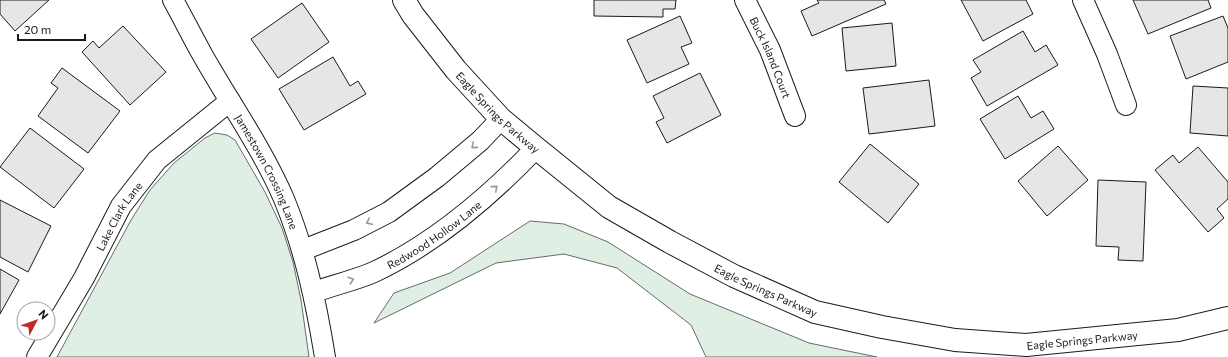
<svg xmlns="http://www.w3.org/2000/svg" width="1228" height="357" font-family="Commissioner,sans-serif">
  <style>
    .green { fill: #e0efe3; stroke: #6a6a6a }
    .building { fill: #e6e6e6; stroke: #1a1a1a }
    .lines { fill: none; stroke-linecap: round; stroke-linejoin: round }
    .street-casing { stroke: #1a1a1a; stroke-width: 22 }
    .secondary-casing { stroke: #1a1a1a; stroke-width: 24 }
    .street { stroke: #fff; stroke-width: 20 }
    .secondary { stroke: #fff; stroke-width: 22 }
    .oneway { stroke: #989898 }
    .labels { text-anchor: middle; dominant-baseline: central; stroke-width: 3; stroke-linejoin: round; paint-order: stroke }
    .street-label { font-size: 11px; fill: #1a1a1a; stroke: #fff }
  </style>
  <rect width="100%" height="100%" fill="#fff"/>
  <g class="green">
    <path d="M 215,133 L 227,135 L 235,140 L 265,192 L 282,228 L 293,262 L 301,300 L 309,357 L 57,357 L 131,220 L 150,190 L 174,163 L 205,138 Z"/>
    <path d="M 530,221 L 564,224 L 608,242 L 690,294 L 809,343 L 877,357 L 706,357 L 691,325 L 617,268 L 564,254 L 496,263 L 374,323 L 394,293 L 450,273 Z"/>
  </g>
  <g class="building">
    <path d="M 0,0 L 49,0 L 15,31 L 0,14 Z"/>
    <path d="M 594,0 L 676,0 L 675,9 L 663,9 L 663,17 L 594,16 Z"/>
    <path d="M 817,0 L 884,0 L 886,4 L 812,36 L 801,11 L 819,3 Z"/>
    <path d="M 961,0 L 1026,0 L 1033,14 L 983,41 Z"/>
    <path d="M 1133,0 L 1208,0 L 1211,8 L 1148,34 Z"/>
    <path d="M 302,3 L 329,42 L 278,78 L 251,39 Z"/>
    <path d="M 680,16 L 692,43 L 681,47 L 689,64 L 647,83 L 627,40 Z"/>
    <path d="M 1223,16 L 1228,28 L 1228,62 L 1186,79 L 1170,36 Z"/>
    <path d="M 892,23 L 896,66 L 846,71 L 842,28 Z"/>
    <path d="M 123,26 L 166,72 L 130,105 L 82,52 L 93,41 L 99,48 Z"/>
    <path d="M 1023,31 L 1035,52 L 1046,45 L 1058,65 L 987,106 L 971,78 L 981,72 L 973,60 Z"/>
    <path d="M 333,57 L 350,86 L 358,81 L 366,94 L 304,130 L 279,89 Z"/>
    <path d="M 62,68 L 120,111 L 88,153 L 38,116 L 58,88 L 51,83 Z"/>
    <path d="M 700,73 L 721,115 L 667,143 L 656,122 L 664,118 L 653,96 Z"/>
    <path d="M 929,80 L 935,126 L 869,134 L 863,88 Z"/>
    <path d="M 1193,86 L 1228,88 L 1228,136 L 1190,133 Z"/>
    <path d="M 1018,96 L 1031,118 L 1043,111 L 1054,129 L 1005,159 L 980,119 Z"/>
    <path d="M 30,128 L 84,169 L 54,208 L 0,167 Z"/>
    <path d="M 870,144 L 919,184 L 888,223 L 839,182 Z"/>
    <path d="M 1058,146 L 1088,180 L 1047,216 L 1018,181 Z"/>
    <path d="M 1198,147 L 1228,182 L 1228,199 L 1217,209 L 1224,218 L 1208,232 L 1155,170 L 1173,155 L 1179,163 Z"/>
    <path d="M 1098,180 L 1146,182 L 1143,261 L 1118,260 L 1119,247 L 1096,246 Z"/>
    <path d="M 0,200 L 51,226 L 28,272 L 0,257 Z"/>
    <path d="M 0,269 L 19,280 L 0,314 Z"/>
  </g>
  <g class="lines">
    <g class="street-casing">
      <g id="street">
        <path id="s1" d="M 173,0 C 183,18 192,36 202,54 C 229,102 262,148 284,199 C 305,250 316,302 325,357"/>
        <path id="s2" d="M 745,0 L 770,50 L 795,116"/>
        <path d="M 1083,0 L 1107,54 L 1126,105"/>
        <path d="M 303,250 L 354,230 L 389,212 L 437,177 L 480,141 L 501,119"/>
        <path id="s3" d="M 314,292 C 334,285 356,280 374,272 C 436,243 489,197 536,148"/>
        <path id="s4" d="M 37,357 L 84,278 L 121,206 L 157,160 L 230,101"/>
      </g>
    </g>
    <g class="secondary-casing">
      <g id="secondary">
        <path id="s5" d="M 404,0 L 413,15 L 456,70 L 501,119 L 536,148 L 609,207 L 670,242 L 734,276 L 815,312 L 882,327 L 955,340 L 1026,345 L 1178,330 L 1228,318"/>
      </g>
    </g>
    <use href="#street" class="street"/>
    <use href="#secondary" class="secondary"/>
  </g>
  <defs><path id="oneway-chevron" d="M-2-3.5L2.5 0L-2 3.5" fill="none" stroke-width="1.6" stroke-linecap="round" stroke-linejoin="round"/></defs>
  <g class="oneway">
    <use href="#oneway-chevron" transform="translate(474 146) rotate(140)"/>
    <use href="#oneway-chevron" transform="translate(495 188) rotate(-41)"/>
    <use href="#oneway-chevron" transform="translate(369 222) rotate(153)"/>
    <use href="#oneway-chevron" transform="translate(351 280) rotate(-18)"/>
  </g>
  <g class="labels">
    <g class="street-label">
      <text stroke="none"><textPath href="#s2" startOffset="63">Buck Island Court</textPath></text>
      <text stroke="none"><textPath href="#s5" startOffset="147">Eagle Springs Parkway</textPath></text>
      <text stroke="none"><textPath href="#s1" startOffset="196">Jamestown Crossing Lane</textPath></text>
      <text stroke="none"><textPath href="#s4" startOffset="163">Lake Clark Lane</textPath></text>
      <text stroke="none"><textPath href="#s3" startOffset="134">Redwood Hollow Lane</textPath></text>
      <text stroke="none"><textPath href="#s5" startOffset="471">Eagle Springs Parkway</textPath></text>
      <text stroke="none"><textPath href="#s5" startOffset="795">Eagle Springs Parkway</textPath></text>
    </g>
  </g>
  <g transform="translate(36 321) rotate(49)"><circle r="19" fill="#ffffff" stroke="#a3a3a3"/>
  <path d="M0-3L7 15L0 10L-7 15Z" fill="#c62828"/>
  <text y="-6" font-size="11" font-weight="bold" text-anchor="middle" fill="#1a1a1a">N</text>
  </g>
  <path d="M18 34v6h67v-6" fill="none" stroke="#1a1a1a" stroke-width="2"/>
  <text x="24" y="34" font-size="12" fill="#1a1a1a" stroke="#ffffff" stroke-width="3" paint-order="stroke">20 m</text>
</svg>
